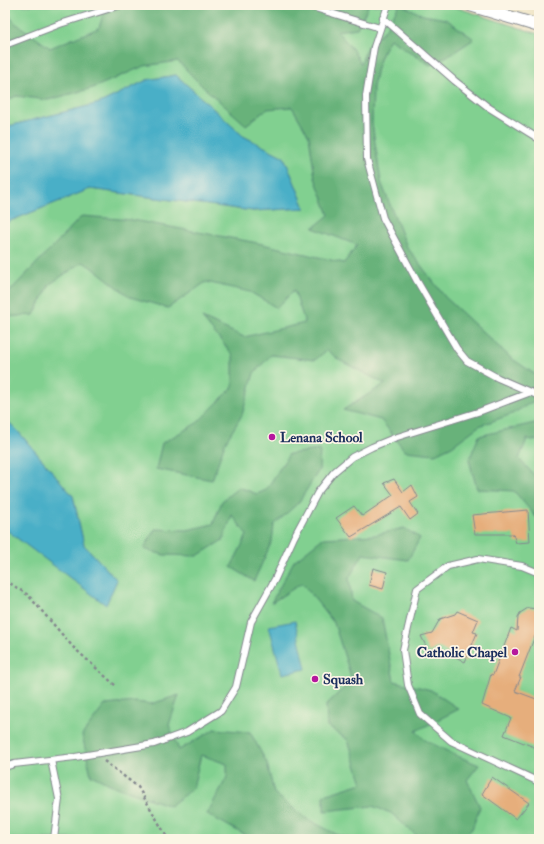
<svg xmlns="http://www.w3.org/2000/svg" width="544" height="844" font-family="'IM FELL Double Pica',serif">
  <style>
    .green { fill: #81d090; stroke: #4e8077 }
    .forest { fill: #68b27a; stroke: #42706c }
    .water { fill: #48afc7; stroke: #326f92 }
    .building { fill: #e6ae7c }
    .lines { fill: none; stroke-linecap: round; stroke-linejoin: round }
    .service-casing { stroke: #84888e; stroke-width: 8 }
    .minor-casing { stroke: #84888e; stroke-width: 14 }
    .path { stroke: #84888e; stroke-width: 2.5; stroke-dasharray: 3 3; stroke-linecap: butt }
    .service { stroke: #fff; stroke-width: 6 }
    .minor { stroke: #fff; stroke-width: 12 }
    .poi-dot { fill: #b5179e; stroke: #fcf5e5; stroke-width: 1.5 }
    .labels { text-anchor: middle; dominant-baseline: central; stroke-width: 3.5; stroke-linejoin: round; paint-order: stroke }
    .poi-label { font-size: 14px; font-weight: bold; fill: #1b2f5e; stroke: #fcf5e5; text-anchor: start }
  </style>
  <rect width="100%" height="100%" fill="#fcf5e5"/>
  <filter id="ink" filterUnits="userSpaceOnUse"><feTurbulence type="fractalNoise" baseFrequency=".025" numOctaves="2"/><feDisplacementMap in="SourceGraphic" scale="8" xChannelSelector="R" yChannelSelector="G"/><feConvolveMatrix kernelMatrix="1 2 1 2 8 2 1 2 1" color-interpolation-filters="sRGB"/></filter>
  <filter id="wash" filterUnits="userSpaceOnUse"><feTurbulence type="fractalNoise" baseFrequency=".012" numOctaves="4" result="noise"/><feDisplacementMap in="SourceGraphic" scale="16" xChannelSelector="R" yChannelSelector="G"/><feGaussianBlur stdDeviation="0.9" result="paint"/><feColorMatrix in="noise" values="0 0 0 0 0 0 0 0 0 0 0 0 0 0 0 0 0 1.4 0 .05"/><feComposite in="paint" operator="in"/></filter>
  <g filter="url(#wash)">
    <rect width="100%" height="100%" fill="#ece1be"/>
    <path class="green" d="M 5,5 L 449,5 L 539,34 L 539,839 L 5,839 L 5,529 L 106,604 L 117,580 L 84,545 L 73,496 L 16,429 L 5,419 L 5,223 L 90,189 L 253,211 L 305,208 L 284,157 L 243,136 L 176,75 L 147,80 L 100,103 L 5,127 Z"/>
    <g class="forest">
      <path d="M 106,5 L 368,5 L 367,9 L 357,28 L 337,31 L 353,50 L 361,64 L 367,46 L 385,30 L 399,5 L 402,5 L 423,15 L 446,19 L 474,39 L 453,53 L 430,65 L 390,39 L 383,51 L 377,68 L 373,87 L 372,123 L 381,182 L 407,247 L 445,297 L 511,358 L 539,377 L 539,398 L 512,414 L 479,426 L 452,446 L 435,454 L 405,451 L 381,420 L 343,410 L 385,384 L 339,360 L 327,350 L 315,360 L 271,355 L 254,373 L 242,415 L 225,443 L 212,480 L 156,469 L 162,443 L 197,423 L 233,387 L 233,355 L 202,318 L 244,337 L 305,323 L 294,290 L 277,308 L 250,292 L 206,282 L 168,308 L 130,297 L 97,271 L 83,262 L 50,284 L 34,315 L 5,317 L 5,307 L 11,290 L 82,216 L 132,220 L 258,243 L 344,263 L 357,245 L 313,228 L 329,215 L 315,178 L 309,136 L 292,107 L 267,109 L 246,125 L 201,85 L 178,61 L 144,66 L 93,88 L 48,100 L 16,96 L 5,102 L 5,10 L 14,22 L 50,48 L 99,28 Z"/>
      <path d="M 539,422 L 539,441 L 527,439 L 519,459 L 539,480 L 539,518 L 536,517 L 514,491 L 477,489 L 469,460 L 479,436 Z"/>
      <path d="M 320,450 L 319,470 L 299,502 L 274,525 L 272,541 L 254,581 L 231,567 L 247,535 L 232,515 L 223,540 L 197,556 L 164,555 L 144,549 L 155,529 L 187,530 L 213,524 L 222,501 L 239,487 L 257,494 L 266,490 L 289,454 Z"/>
      <path d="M 404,528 L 420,538 L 408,560 L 363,554 L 349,578 L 352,601 L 382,618 L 394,681 L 431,690 L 459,709 L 416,731 L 425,740 L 455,755 L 479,765 L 467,780 L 480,807 L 472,829 L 460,839 L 418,839 L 418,837 L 391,813 L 372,806 L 324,811 L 324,795 L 362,783 L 348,740 L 327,726 L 326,705 L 352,680 L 334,623 L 302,583 L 271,603 L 294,561 L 323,538 L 375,535 Z"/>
      <path d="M 179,695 L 169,725 L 179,750 L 215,729 L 250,732 L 267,763 L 274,793 L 307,819 L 336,834 L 352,839 L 252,839 L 207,814 L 227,777 L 227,764 L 201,755 L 193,788 L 170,806 L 116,787 L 91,775 L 82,735 L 105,705 L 135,702 L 151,704 Z"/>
    </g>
    <g class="water">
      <path d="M 176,75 L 243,136 L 284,157 L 305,208 L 253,211 L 90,189 L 5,223 L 5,127 L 100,103 L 147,80 Z"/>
      <path d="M 5,419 L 16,429 L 73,496 L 84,545 L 117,580 L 106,605 L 5,529 Z"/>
      <path d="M 295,621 L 306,669 L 282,674 L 269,626 Z"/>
    </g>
    <g id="blocks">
      <g class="building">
        <path d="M 394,479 L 403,492 L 412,485 L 418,497 L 410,502 L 418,514 L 410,520 L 401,507 L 351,537 L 336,518 L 354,506 L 362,516 L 393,495 L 384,483 Z"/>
        <path d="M 528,510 L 530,542 L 516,543 L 513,534 L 475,534 L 472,515 Z"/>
        <path d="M 373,568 L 387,572 L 383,589 L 369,585 Z"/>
        <path d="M 528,608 L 539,609 L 539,633 L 535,636 L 519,677 L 521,677 L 515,691 L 539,700 L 539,749 L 504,735 L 511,718 L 482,705 L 491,674 L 493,675 L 511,628 L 517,631 L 518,617 L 520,613 Z"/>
        <path d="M 457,611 L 478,620 L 473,632 L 477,633 L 465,662 L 438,647 L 429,652 L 421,636 L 432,633 L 440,619 L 455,614 Z"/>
        <path d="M 492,777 L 529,803 L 516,819 L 482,794 Z"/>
      </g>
    </g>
  </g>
  <g filter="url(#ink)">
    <use href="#blocks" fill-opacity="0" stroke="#84888e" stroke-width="1"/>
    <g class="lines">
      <g class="service-casing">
        <g id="service">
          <path d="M 305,5 L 380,28"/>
          <path d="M 388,5 L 374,47 L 366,96 L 367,159 L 383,218 L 417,281 L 457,349 L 467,361 L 498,378 L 539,396"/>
          <path d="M 383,18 L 455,81 L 488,107 L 539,139"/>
          <path d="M 5,45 L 60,24 L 121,5"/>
          <path d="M 539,573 L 522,566 L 478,559 L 448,566 L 417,589 L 403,650 L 408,685 L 420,714 L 451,741 L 539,782"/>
          <path d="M 51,760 L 59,799 L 54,839"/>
          <path d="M 5,767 L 14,764 L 75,757 L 154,744 L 187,732 L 221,711 L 236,687 L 251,622 L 275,579 L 294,537 L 318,492 L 334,472 L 352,457 L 372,447 L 394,438 L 481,411 L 531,392"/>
        </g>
      </g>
      <g class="minor-casing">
        <path id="minor" d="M 470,5 L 539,26"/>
      </g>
      <g class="path">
        <path d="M 5,580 L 28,595 L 73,647 L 117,687"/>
        <path d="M 104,761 L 138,787 L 168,839"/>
      </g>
      <use href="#service" class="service"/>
      <use href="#minor" class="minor"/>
    </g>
  </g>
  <g class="poi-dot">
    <circle cx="272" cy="437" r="4"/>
    <circle cx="515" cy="652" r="4"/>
    <circle cx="315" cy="679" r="4"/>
  </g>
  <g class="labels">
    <g class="poi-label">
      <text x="280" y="437">Lenana School</text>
      <text x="507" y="652" text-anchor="end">Catholic Chapel</text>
      <text x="323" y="679">Squash</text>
    </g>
  </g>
  <rect width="544" height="844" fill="none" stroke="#fcf5e5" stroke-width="20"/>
</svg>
